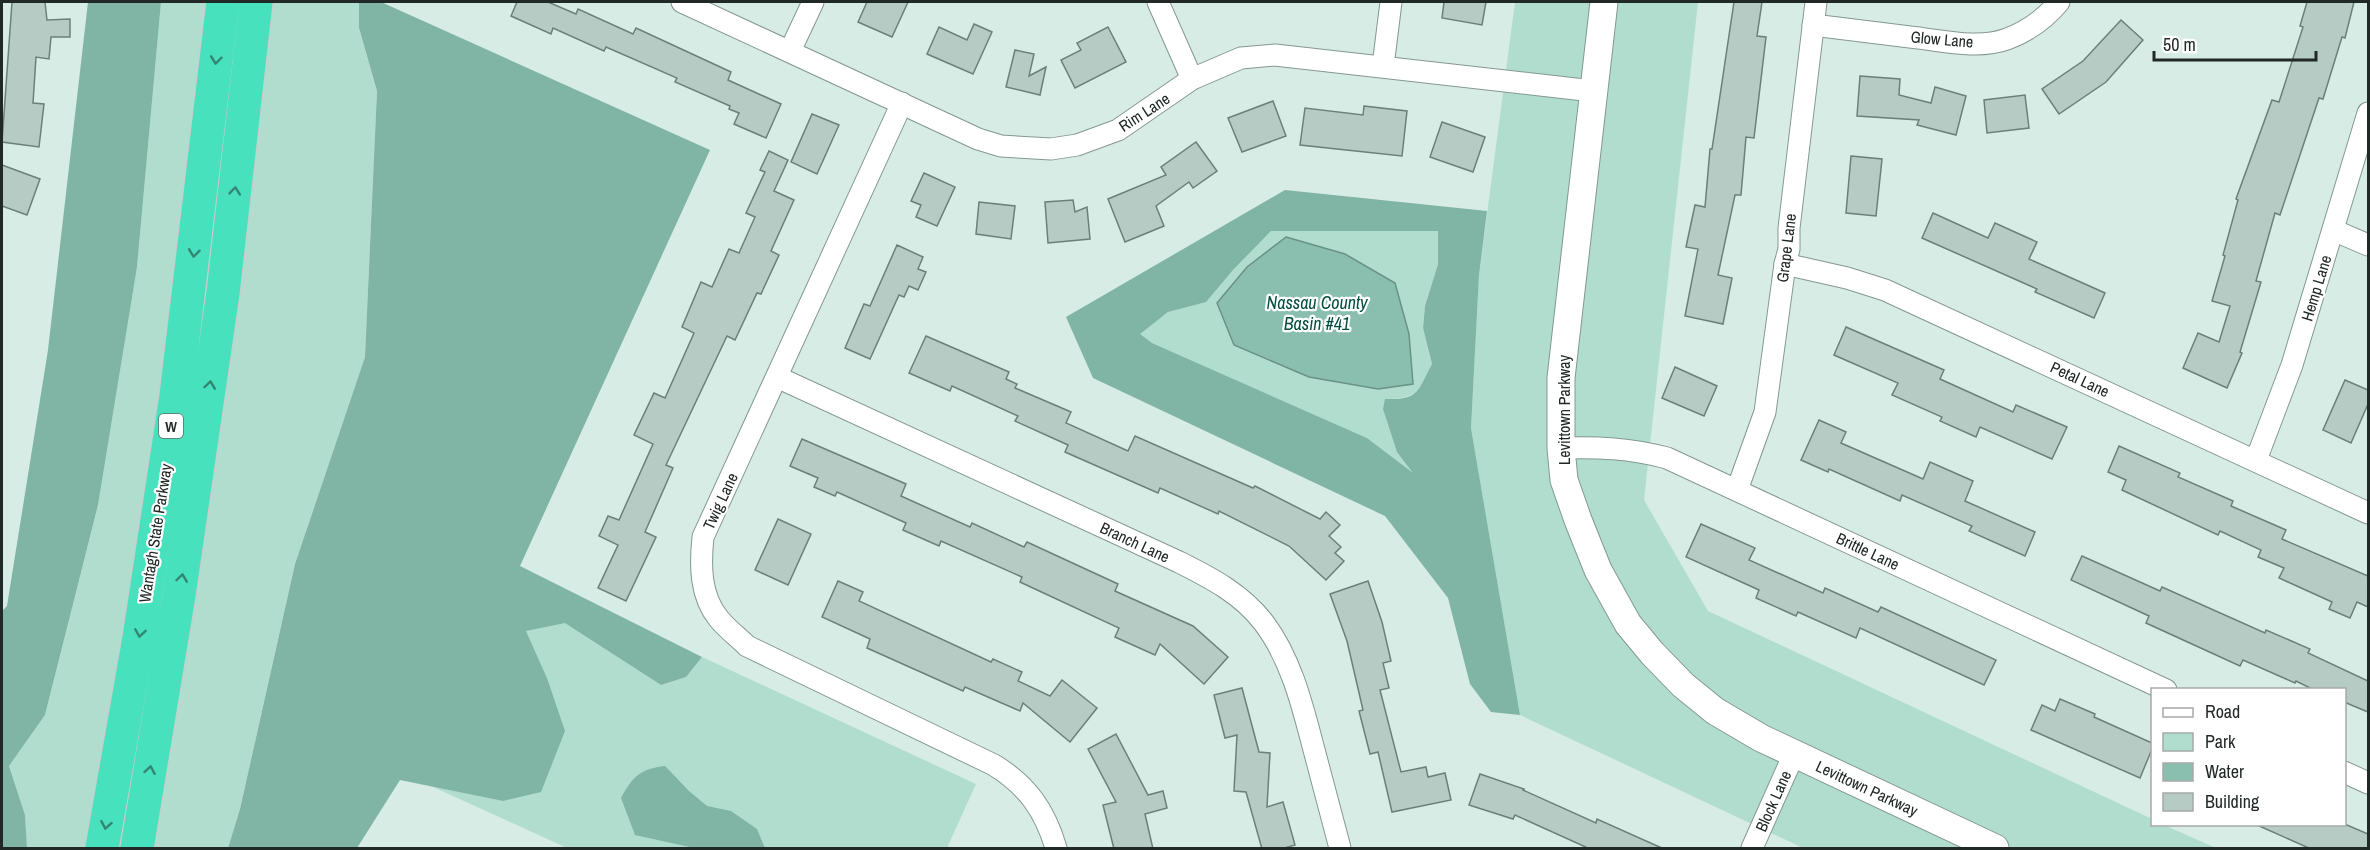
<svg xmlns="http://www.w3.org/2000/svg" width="2370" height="850" font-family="'Archivo Narrow',sans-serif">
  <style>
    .green { fill: #b1ddcf }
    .forest { fill: #80b4a4; fill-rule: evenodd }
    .water { fill: #8abfaf; stroke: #6a9286; stroke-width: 1.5 }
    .building { fill: #b5cbc4; stroke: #6c8079; stroke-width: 1.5 }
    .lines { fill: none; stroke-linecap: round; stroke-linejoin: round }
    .minor-casing { stroke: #849892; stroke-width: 23 }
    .tertiary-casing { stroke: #849892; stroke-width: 29 }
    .motorway-casing { stroke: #cacccb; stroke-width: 35 }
    .minor { stroke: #fff; stroke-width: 21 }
    .tertiary { stroke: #fff; stroke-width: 27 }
    .motorway { stroke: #48e1be; stroke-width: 33 }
    .oneway { stroke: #348572 }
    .labels { text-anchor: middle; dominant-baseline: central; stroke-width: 4.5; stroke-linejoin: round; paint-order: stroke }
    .shield { fill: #fff; stroke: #646967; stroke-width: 1.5 }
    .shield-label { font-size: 15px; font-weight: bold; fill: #212926 }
    .street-label { font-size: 16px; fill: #212926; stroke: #fff }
    .water-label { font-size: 18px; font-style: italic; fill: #004e3f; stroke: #fff }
  </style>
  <rect width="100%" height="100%" fill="#d6ece5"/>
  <g class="green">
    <path d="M 161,2 L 212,2 L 139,549 L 87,848 L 27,848 L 25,815 L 9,766 L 45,715 L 98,505 L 137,267 Z"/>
    <path d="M 272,2 L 359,2 L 359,29 L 377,91 L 365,357 L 295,564 L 240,809 L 228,848 L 149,848 L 191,622 L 241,286 Z"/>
    <path d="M 1515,2 L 1698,2 L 1644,500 L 1708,611 L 2152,819 L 2152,824 L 2164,825 L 2216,848 L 1803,848 L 1520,715 L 1471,428 L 1479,275 Z"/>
    <path d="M 1271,231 L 1438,231 L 1438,264 L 1425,306 L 1423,328 L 1432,364 C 1418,391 1418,399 1385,399 L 1416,476 L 1367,438 L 1152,343 L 1139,334 L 1168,312 L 1206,301 L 1233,270 Z"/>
    <path d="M 565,622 L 661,685 L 686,677 L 702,657 L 976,784 L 947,848 L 567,848 L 431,786 L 503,801 L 547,678 L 526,631 Z"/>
  </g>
  <g class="forest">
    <path d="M 88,2 L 161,2 L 137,267 L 98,505 L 45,715 L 9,766 L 25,815 L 27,848 L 2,848 L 2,611 L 7,606 L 48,350 Z"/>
    <path d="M 359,2 L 381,2 L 710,150 L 520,566 L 702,657 L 686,677 L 661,685 L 565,623 L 526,631 L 547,678 L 565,731 L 541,792 L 503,801 L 400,780 L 357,848 L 228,848 L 240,809 L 295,564 L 365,357 L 377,91 L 359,28 Z"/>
    <path d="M 1285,190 L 1487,211 L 1479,275 L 1471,428 L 1520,715 L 1491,712 L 1470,684 L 1448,598 L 1385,516 L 1093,378 L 1066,317 ZM 1271,231 L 1438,231 L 1438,264 L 1425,306 L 1423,328 L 1432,364 C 1417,392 1419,400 1385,399 L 1383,409 L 1397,452 L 1413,473 L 1367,438 L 1152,343 L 1140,334 L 1168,312 L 1206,302 L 1233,270 Z"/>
    <path d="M 665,766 L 689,791 L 707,806 L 731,811 L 757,829 L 765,848 L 694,848 L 635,835 L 621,798 C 633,776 640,769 665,766 Z"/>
  </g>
  <path class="water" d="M 1286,237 L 1345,254 L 1395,283 L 1409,334 L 1413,384 L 1378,389 L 1309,377 L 1234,345 L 1217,303 L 1247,267 Z"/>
  <g class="building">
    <path d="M 12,2 L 45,2 L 47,20 L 70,19 L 70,37 L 51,37 L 49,59 L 36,57 L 33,103 L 44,104 L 39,147 L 2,142 Z"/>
    <path d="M 517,2 L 548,2 L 576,14 L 578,9 L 633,34 L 636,28 L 731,72 L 728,80 L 781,104 L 766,138 L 734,124 L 739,113 L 729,109 L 730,106 L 675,82 L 677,78 L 606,47 L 604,51 L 553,28 L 551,34 L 511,16 Z"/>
    <path d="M 867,2 L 908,2 L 892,37 L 858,22 Z"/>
    <path d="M 1444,2 L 1486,2 L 1482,25 L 1442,18 Z"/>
    <path d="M 1734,2 L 1762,2 L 1757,36 L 1766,37 L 1754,138 L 1746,137 L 1741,195 L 1735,195 L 1718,275 L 1732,278 L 1723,324 L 1685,316 L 1698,249 L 1686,247 L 1695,205 L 1705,207 L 1710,149 L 1712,149 Z"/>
    <path d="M 2307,2 L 2354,2 L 2345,38 L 2342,37 L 2323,99 L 2319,98 L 2280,215 L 2275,213 L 2256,281 L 2261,282 L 2240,352 L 2242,353 L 2227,388 L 2183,368 L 2198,333 L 2219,342 L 2230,306 L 2212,301 L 2225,256 L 2223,255 L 2238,200 L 2236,199 L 2272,100 L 2279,102 L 2303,27 L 2300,26 Z"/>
    <path d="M 2121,20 L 2143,40 L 2106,82 L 2059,114 L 2042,89 L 2083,61 Z"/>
    <path d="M 974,24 L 992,32 L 973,74 L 927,54 L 939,27 L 967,40 Z"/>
    <path d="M 1108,27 L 1126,62 L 1075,88 L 1061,60 L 1081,50 L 1077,43 Z"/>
    <path d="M 1015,50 L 1034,54 L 1029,76 L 1046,67 L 1040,95 L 1006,87 Z"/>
    <path d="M 1860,76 L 1900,79 L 1899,95 L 1931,103 L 1935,87 L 1966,96 L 1956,135 L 1917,125 L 1919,120 L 1857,116 Z"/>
    <path d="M 2025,95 L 2029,128 L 1987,133 L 1984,100 Z"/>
    <path d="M 1273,101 L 1286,136 L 1242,152 L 1228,118 Z"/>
    <path d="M 1364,106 L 1407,111 L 1402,156 L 1300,145 L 1305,108 L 1363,115 Z"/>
    <path d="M 812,114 L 839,125 L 817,174 L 791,162 Z"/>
    <path d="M 1442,122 L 1485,137 L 1473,172 L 1430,157 Z"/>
    <path d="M 1196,142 L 1217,171 L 1193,188 L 1189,182 L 1156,206 L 1164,226 L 1125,242 L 1108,199 L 1166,175 L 1161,167 Z"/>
    <path d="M 769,151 L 788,160 L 774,191 L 794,200 L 771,251 L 779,255 L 761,294 L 757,293 L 735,340 L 727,336 L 666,465 L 673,468 L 645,532 L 656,537 L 626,601 L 598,588 L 618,545 L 599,536 L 608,516 L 619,520 L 653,444 L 634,435 L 654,393 L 665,398 L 694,333 L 682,327 L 701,282 L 712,287 L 729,249 L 739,253 L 755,217 L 746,213 L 765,172 L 760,170 Z"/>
    <path d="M 1851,156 L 1882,159 L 1876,216 L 1846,213 Z"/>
    <path d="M 2,165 L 40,179 L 27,215 L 2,206 Z"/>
    <path d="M 924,173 L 955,187 L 937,226 L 916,217 L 921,205 L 911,201 Z"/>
    <path d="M 1073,200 L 1075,212 L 1087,207 L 1090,239 L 1048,243 L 1045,202 Z"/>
    <path d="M 979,202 L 1015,206 L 1011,239 L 976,234 Z"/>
    <path d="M 1933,213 L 1988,238 L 1995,223 L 2037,242 L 2029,259 L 2105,293 L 2094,318 L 2035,292 L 2037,289 L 1922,238 Z"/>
    <path d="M 897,245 L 923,257 L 918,269 L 926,272 L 918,290 L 909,286 L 904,297 L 899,295 L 870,359 L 845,348 L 864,304 L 870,306 Z"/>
    <path d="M 1846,327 L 1944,370 L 1940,379 L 2013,412 L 2016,405 L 2067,427 L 2052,459 L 1980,427 L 1976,437 L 1940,421 L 1942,417 L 1892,395 L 1898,383 L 1834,355 Z"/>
    <path d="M 926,336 L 1009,372 L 1006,379 L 1017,384 L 1015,388 L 1071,412 L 1066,423 L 1128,451 L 1135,436 L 1253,488 L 1255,486 L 1320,519 L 1326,512 L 1340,525 L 1329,536 L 1341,547 L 1335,553 L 1344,561 L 1326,580 L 1289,546 L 1219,511 L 1218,514 L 1160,488 L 1158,493 L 1065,452 L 1068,445 L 1015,421 L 1018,416 L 952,386 L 950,391 L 909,373 Z"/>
    <path d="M 1675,367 L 1717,386 L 1704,416 L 1662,398 Z"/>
    <path d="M 2345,380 L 2368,390 L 2368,404 L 2351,443 L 2323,430 Z"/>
    <path d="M 1819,420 L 1846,432 L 1841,443 L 1923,479 L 1930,462 L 1973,481 L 1965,501 L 2035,532 L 2025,556 L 1969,531 L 1972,526 L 1902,495 L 1900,501 L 1829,469 L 1828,472 L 1801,460 Z"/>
    <path d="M 802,439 L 906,484 L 901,496 L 970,527 L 972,523 L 1024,547 L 1027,542 L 1118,584 L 1115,591 L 1193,626 L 1228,657 L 1204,684 L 1160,644 L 1155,655 L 1115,637 L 1119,628 L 1020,582 L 1022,577 L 941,541 L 939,546 L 903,530 L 906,523 L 837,492 L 835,496 L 814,487 L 818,478 L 790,466 Z"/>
    <path d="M 2119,446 L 2180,473 L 2178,477 L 2233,501 L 2231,506 L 2286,530 L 2282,539 L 2368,576 L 2368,607 L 2357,602 L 2350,618 L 2329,609 L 2332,602 L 2279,578 L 2284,568 L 2258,557 L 2261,550 L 2220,531 L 2218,535 L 2122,490 L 2126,480 L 2108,472 Z"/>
    <path d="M 778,519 L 811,534 L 788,585 L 755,570 Z"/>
    <path d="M 1701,524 L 1755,548 L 1749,560 L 1823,593 L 1825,588 L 1878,612 L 1881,607 L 1996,660 L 1984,685 L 1860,628 L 1856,638 L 1798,612 L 1796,616 L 1756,598 L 1759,590 L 1686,557 Z"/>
    <path d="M 2082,556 L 2160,591 L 2162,587 L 2265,633 L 2266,630 L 2310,649 L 2308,653 L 2368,681 L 2368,712 L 2344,702 L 2344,690 L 2314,690 L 2296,681 L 2295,683 L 2243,660 L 2240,666 L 2146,623 L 2149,616 L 2071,580 Z"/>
    <path d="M 838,581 L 863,592 L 859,601 L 991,662 L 993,659 L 1022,672 L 1018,681 L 1050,696 L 1062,680 L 1097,708 L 1070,742 L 1023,703 L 1020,711 L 965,687 L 963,691 L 867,648 L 870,639 L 822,617 Z"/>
    <path d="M 1368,581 L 1382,622 L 1391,661 L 1383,663 L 1389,688 L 1380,690 L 1401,772 L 1426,767 L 1428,777 L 1445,773 L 1451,800 L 1392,812 L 1378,752 L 1370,754 L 1359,711 L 1363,710 L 1347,641 L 1330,594 Z"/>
    <path d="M 1242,688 L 1259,752 L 1270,753 L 1267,807 L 1283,802 L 1295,845 L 1281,849 L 1262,849 L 1246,792 L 1234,791 L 1237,735 L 1225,738 L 1214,695 Z"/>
    <path d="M 2060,699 L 2095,714 L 2094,717 L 2152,743 L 2152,749 L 2140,778 L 2031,730 L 2042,705 L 2055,711 Z"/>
    <path d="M 1116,734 L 1148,795 L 1163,791 L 1167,808 L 1145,814 L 1153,849 L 1114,849 L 1103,805 L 1116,802 L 1088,749 Z"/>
    <path d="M 1480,774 L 1524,789 L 1523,790 L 1596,823 L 1597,819 L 1664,849 L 1590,849 L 1515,815 L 1513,819 L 1469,805 Z"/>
    <path d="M 2257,825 L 2347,825 L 2368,834 L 2368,849 L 2311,849 Z"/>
  </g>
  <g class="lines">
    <g class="minor-casing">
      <g id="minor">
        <path d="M 682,2 L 978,139 L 1001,146 L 1051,149 L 1077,145 L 1118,130 L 1192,79 L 1241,58 L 1275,55 L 1593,91"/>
        <path d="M 1158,2 L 1192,79"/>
        <path d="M 1813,25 C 1846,29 1878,33 1910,37 C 1940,40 1978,50 2007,39 C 2028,31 2045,19 2059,2"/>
        <path d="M 790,51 L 813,2"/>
        <path d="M 1383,66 L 1391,2"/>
        <path d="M 902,103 L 703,537 C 700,566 700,596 719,619 C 727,629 738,637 747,646 L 994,765 C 1028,786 1045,811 1056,848"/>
        <path d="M 2333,230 L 2368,245"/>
        <path d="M 1785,264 L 1847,278 L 1885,290 L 2368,513"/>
        <path d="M 777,377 L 1179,562 C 1211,578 1242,594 1264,623 C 1291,659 1302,704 1313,746 C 1322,780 1331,814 1340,848"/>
        <path d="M 1561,448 C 1599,447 1629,448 1667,458 L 2166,690"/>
        <path d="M 2256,460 L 2292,365 L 2368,113"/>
        <path d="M 1737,490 L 1765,412 L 1785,264 L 1789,249 L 1789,228 L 1816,2"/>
        <path d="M 2344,772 L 2368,783"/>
        <path d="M 1752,848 L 1794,754"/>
      </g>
    </g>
    <g class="tertiary-casing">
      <path id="tertiary" d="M 1604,2 L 1561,378 L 1561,448 L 1564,480 L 1578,520 L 1598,570 L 1628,624 L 1652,653 L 1683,685 L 1715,711 L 1761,738 L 1995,848"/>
    </g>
    <g class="motorway-casing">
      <g id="motorway">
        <path d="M 102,848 L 139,638 L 176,396 L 223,2"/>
        <path d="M 137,848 L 179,595 L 223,293 L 256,2"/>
      </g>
    </g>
    <use href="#minor" class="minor"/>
    <use href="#tertiary" class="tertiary"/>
    <use href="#motorway" class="motorway"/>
  </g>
  <defs><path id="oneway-chevron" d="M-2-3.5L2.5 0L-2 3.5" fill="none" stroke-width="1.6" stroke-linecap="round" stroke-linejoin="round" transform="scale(1.5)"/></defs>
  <g class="oneway">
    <use href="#oneway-chevron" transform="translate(216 60) rotate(97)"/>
    <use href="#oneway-chevron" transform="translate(235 191) rotate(-84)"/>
    <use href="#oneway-chevron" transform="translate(194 253) rotate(97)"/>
    <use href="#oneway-chevron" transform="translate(210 385) rotate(-82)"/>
    <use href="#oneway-chevron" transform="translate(182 578) rotate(-82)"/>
    <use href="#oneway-chevron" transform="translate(140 633) rotate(99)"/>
    <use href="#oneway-chevron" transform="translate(150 770) rotate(-80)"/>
    <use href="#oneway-chevron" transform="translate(106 825) rotate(100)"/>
  </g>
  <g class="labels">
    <rect class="shield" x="159" y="414" width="24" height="24" rx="4.5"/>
    <g class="shield-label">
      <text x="171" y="426">W</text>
    </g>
    <g class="street-label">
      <text transform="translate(1942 39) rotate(5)">Glow Lane</text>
      <text transform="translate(1144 112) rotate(-33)">Rim Lane</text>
      <text transform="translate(1786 248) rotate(-83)">Grape Lane</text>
      <text transform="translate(2316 288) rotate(-73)">Hemp Lane</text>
      <text transform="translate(2080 379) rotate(25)">Petal Lane</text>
      <text transform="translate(1564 410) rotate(-90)">Levittown Parkway</text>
      <text transform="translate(720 501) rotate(-65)">Twig Lane</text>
      <text transform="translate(155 533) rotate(-81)">Wantagh State Parkway</text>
      <text transform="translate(1135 542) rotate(25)">Branch Lane</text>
      <text transform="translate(1868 551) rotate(25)">Brittle Lane</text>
      <text transform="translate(1867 788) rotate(25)">Levittown Parkway</text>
      <text transform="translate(1773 801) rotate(-66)">Block Lane</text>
    </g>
    <g class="water-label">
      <text x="1317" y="302">Nassau County<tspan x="1317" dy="21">Basin #41</tspan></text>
    </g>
  </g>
  <rect width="2370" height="850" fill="none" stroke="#212926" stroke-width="6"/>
  <rect x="2151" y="688" width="195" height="138" fill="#ffffff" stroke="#a6a9a8" stroke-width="1.5"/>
  <rect x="2163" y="708" width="30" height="9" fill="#ffffff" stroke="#a6a9a8" stroke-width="1.5"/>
  <text x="2205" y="718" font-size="18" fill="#212926">Road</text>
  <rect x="2163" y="733" width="30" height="18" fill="#b1ddcf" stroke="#a6a9a8" stroke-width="1.5"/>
  <text x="2205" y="748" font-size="18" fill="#212926">Park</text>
  <rect x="2163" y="763" width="30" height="18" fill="#8abfaf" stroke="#a6a9a8" stroke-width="1.5"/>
  <text x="2205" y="778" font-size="18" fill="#212926">Water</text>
  <rect x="2163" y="793" width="30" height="18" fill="#b5cbc4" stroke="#a6a9a8" stroke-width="1.5"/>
  <text x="2205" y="808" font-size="18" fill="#212926">Building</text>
  <path d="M2154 51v9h162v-9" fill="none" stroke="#212926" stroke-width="3"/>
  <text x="2163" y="51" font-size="18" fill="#212926" stroke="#ffffff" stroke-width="4.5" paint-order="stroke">50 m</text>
</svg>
